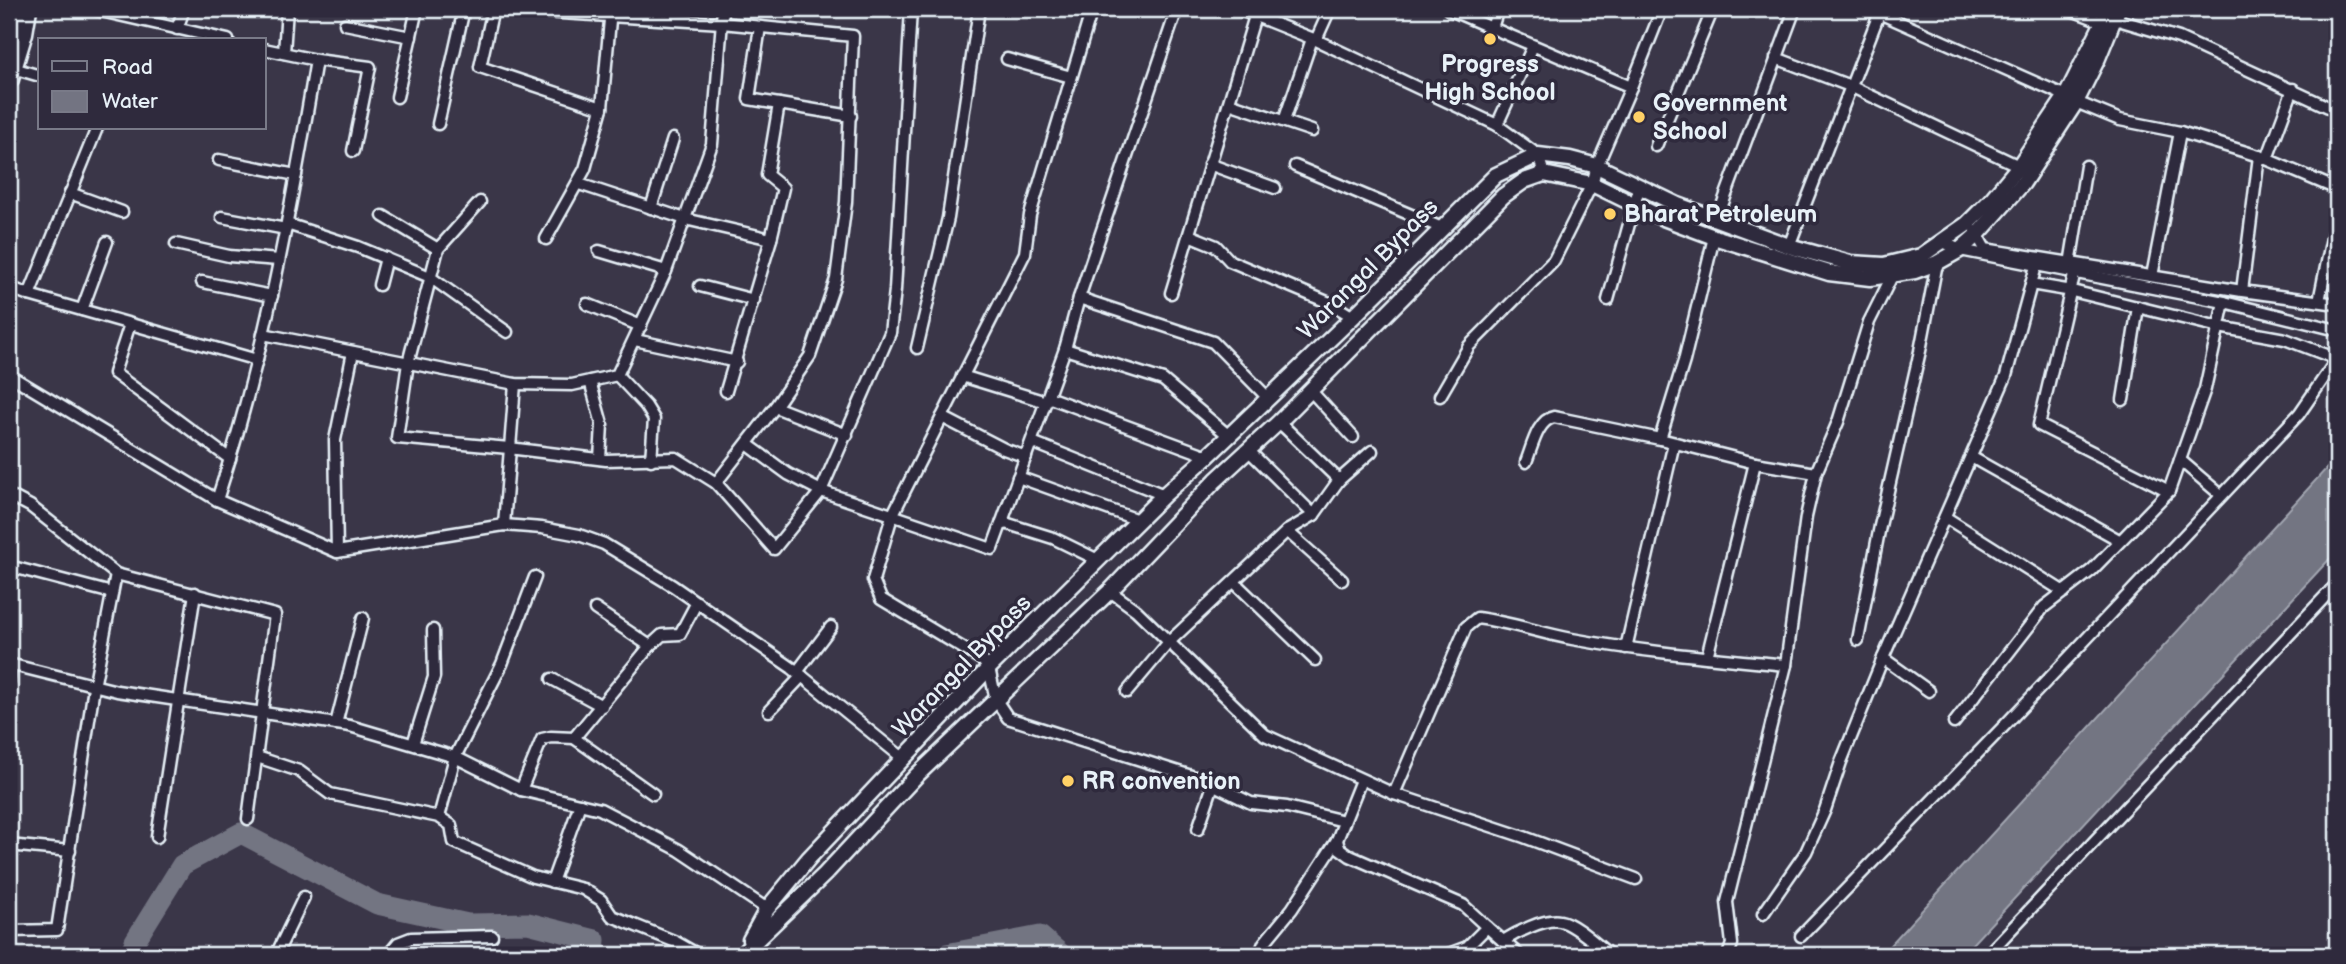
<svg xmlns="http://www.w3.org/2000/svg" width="2346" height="964" font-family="'Balsamiq Sans',sans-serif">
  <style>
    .water { fill: #737482; stroke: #a2a6b1; stroke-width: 2 }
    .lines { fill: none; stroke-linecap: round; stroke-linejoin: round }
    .river { stroke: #737482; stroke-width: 21 }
    .street-casing { stroke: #e8f1f8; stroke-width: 15 }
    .secondary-casing { stroke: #e8f1f8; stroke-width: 19 }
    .highway-casing { stroke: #e8f1f8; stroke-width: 23 }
    .street { stroke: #2f2a3d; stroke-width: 10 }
    .secondary { stroke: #2f2a3d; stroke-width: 14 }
    .highway { stroke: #2f2a3d; stroke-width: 18 }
    .poi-dot { fill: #ffd166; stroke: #2f2a3d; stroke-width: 2.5 }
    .labels { text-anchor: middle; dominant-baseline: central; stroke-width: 7; stroke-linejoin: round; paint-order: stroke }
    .poi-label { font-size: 24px; font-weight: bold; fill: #e8f1f8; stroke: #2f2a3d; text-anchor: start }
    .street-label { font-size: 24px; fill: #e8f1f8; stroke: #2f2a3d }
  </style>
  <rect width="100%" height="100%" fill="#3a3648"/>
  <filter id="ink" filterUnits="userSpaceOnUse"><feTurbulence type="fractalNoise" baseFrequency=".0143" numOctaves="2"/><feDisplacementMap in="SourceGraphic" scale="14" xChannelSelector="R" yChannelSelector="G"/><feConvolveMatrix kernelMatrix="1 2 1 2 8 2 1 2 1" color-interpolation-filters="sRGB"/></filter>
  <g filter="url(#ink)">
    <path class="water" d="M 2337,457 L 2337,551 L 1962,955 L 1881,955 Z"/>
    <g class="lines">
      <g class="river">
        <path d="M 130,955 L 135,941 L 182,865 L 241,833 L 377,904 L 468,924 L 528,923 L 595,940 L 593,955"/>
        <path d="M 941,955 L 1040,936 L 1062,955"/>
      </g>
      <g class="street-casing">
        <g id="street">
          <path d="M 92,9 L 228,40"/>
          <path d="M 493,9 L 480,67 L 602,108"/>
          <path d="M 497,9 L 722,23 L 853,36 L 846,202 L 836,279 L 810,356 L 775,407 L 716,483"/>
          <path d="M 1092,9 L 1030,215 L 1025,253 L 892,516 L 873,580 L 881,599 L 981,659 L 989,668 L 996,700 L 1008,718 L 1204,780 L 1251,803 L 1287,807 L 1344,821"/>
          <path d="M 1238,9 L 1316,40 L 1497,125 L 1538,155 L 1544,174"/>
          <path d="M 1448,9 L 1492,28"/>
          <path d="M 1498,9 L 1492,28 L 1631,87"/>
          <path d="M 1870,9 L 2066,96"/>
          <path d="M 2069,9 L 2103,22"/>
          <path d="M 2115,19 L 2179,38 L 2337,111"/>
          <path d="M 345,24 L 411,37"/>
          <path d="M 177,29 L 184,9"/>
          <path d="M 1316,40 L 1330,9"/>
          <path d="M 264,49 L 316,60 L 370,67 L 353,151"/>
          <path d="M 284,53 L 287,9"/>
          <path d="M 1776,58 L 1850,86 L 2019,166"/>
          <path d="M 1007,59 L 1071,77"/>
          <path d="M 13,68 L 40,76"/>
          <path d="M 397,97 L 417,9"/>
          <path d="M 2076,102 L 2120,120 L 2180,132 L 2259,156 L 2337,189"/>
          <path d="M 1229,103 L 1312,131"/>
          <path d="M 779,104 L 851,116"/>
          <path d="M 1284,121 L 1312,39"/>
          <path d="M 438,124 L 464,9"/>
          <path d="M 1497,125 L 1533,46"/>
          <path d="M 1656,146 L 1713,9"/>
          <path d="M 2267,159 L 2293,89"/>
          <path d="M 219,160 L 296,175"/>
          <path d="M 1209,164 L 1275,188"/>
          <path d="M 1295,166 L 1442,228"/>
          <path d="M 579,184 L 685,219 L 771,239"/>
          <path d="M 70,193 L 122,212"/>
          <path d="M 480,202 L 438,249 L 408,363 L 397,438 L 509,448 L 606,460 L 676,458 L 716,483 L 774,549 L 821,491 L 890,333 L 895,290 L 911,9"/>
          <path d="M 651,208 L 673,139"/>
          <path d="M 383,216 L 438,249"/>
          <path d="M 222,217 L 286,229"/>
          <path d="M 1717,219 L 1795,9"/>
          <path d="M 287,224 L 358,247 L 430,277 L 507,332"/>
          <path d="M 1975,231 L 1985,249 L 2242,291 L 2337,304"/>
          <path d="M 1189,235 L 1216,246 L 1230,261 L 1332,304 L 1353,317"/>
          <path d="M 1714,237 L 1684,361 L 1660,439 L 1755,463 L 1816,473"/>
          <path d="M 546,239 L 585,169 L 602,108 L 611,9"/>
          <path d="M 1943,242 L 1960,250 L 2224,302 L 2337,330"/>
          <path d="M 176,244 L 229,256 L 279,260"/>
          <path d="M 1789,246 L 1881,9"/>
          <path d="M 599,251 L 666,271"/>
          <path d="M 2070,264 L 2086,166"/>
          <path d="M 2075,271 L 2039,425 L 2169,491"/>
          <path d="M 2152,276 L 2180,132"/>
          <path d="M 202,282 L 272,296"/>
          <path d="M 379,285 L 386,258"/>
          <path d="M 700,286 L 754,300"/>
          <path d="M 9,287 L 29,295 L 257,360"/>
          <path d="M 2242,291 L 2259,156"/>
          <path d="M 1171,293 L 1255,16"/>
          <path d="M 29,295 L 97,128"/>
          <path d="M 1079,298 L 1213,342 L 1268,398"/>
          <path d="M 1608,300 L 1639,188"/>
          <path d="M 2319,301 L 2337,213"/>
          <path d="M 587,304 L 641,326"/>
          <path d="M 82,310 L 107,242"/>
          <path d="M 130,324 L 114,373 L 230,459"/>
          <path d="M 263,334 L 515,384 L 572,385 L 617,375 L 666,271 L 712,144 L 723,9"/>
          <path d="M 635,340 L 737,362"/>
          <path d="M 917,348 L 948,218 L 979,9"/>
          <path d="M 1065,349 L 1163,380 L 1229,436"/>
          <path d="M 9,375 L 217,500 L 337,552 L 504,525 L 542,528 L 579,535 L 604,544 L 673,586 L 792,668 L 904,759"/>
          <path d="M 617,375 L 646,406 L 654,419 L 651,460"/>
          <path d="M 962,376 L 1046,402"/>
          <path d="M 590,381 L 602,424 L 600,459"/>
          <path d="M 1310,390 L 1353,437"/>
          <path d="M 726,391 L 771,239 L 783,188 L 767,175 L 779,104 L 749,99 L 760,27"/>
          <path d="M 1440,396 L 1469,346 L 1554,260 L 1592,184 L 1597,166 L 1631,87 L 1662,9"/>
          <path d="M 1048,397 L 1208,456"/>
          <path d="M 2123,400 L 2138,307"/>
          <path d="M 775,407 L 847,435"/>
          <path d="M 942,417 L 1004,449 L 1026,457"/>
          <path d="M 1279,422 L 1339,480"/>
          <path d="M 1032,442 L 1164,495"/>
          <path d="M 747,444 L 788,474 L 821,491 L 992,549 L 1065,349 L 1079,298 L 1177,9"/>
          <path d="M 1249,451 L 1314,515"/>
          <path d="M 1971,457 L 2119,540"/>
          <path d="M 2180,460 L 2221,495"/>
          <path d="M 1526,462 C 1532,448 1537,420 1554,417 L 1660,439"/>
          <path d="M 1018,477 L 1138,520"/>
          <path d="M 9,495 L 30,506 L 116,574 L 275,615 L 248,819"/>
          <path d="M 217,500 C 264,357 291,209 316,60"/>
          <path d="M 1945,517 L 2064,592"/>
          <path d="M 1002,522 L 1053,538 L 1098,560"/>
          <path d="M 504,525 L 515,384"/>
          <path d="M 1287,531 L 1314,515 L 1339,480 L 1372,451"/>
          <path d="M 337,552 L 335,440 L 353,352"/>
          <path d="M 9,566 L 112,593"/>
          <path d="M 1234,582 L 1315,660"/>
          <path d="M 1110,591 L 1136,610 L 1265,735 L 1394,794 L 1524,837 L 1636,879"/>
          <path d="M 1858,640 L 1880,526 L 1920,351 L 1937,263"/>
          <path d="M 650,646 L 662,635 L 680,634 L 697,602"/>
          <path d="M 1626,648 L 1674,443"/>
          <path d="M 1707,657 L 1755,463"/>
          <path d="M 1883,658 L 1929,691"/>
          <path d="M 9,664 L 117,691 L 350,726 L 455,757 L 521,790 L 600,809 L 679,850 L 767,909"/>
          <path d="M 797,672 L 831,627"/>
          <path d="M 552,679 L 602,706"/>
          <path d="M 9,682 L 11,665"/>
          <path d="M 1127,692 L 1169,642 L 1287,531 L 1342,580"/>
          <path d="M 769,711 L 802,676"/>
          <path d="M 1954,723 L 2044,607 L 2092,570 L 2169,491 L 2205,389 L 2224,302"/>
          <path d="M 336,724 L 363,618"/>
          <path d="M 574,738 L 653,794"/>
          <path d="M 413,744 L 434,677 L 433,630"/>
          <path d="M 257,757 L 299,771 L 330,794 L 439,817 L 455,757 L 502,664 L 535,577"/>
          <path d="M 1361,780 L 1337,840 L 1339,848 L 1350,856 L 1463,905 L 1487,927 L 1467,947 L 1446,955"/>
          <path d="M 521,790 L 542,739 L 551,737 L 574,738 L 650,646 L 595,609"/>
          <path d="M 1394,794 L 1466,627 L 1477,618 C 1509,622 1540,633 1572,639 C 1643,652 1715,658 1786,665"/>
          <path d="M 439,817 L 451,825 L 454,842 L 533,877 L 583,889 L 601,900 L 612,916 L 676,942 L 699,955"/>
          <path d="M 1198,829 L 1213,785"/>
          <path d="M 157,837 L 195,593"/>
          <path d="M 9,845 L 70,851"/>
          <path d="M 552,882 L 580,804"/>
          <path d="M 1763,914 L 1806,852 L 1825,810 L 1841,762 L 1883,658 L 2006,376 L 2036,266"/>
          <path d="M 1487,927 L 1519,955"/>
          <path d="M 9,931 L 57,930 L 94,687 L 116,574"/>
          <path d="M 1801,936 L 2005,725 L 2299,414 L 2337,359 L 2285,339 L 2219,327 L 2072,291 L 2031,284"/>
          <path d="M 1503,941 C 1516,933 1544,918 1560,921 C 1574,923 1598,946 1610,955"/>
          <path d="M 276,955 L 304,897"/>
          <path d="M 388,955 L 398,943 L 411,938 L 492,936"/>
          <path d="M 1262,955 L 1262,948 L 1264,943 L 1292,909 L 1337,840"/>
          <path d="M 1728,955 L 1732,944 L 1727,902 L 1786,665 L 1806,517 L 1816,473 L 1838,422 L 1869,322 L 1893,274"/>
          <path d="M 1987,955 L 2337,584"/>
        </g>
      </g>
      <g class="secondary-casing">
        <g id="secondary">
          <path d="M 750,940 L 767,909 L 809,858 L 989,668 L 1164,495 L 1208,456 L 1353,317 L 1496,175 L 1538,155 L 1570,159 L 1597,166 L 1678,205 L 1789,246 L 1850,263 L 1884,265 L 1921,256 L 1967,224 L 1990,201 L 2019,166 L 2066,96 L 2103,22 L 2107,9"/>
          <path d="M 741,955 L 825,874 L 917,775 L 1110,591 L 1216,480 L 1279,422 L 1503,196 L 1524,181 L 1544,174 L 1592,184 L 1658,216 L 1714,237 L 1829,273 L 1870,278 L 1915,271 L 1937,263 L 1960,250 L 1978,234 L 2023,183 L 2076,102 L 2098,58 L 2118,9"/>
        </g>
      </g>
      <g class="highway-casing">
        <g id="highway">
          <path d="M 9,34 L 15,9"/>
          <path d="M 9,79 L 23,33 L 27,9"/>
        </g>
      </g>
      <use href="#street" class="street"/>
      <use href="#secondary" class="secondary"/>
      <use href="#highway" class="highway"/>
    </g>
  </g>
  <g class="poi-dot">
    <circle cx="1490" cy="39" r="7"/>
    <circle cx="1639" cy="117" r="7"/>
    <circle cx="1610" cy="214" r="7"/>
    <circle cx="1068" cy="781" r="7"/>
  </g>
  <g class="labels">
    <g class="poi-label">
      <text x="1490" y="64" text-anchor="middle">Progress<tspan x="1490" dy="28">High School</tspan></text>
      <text x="1653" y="103">Government<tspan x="1653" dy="28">School</tspan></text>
      <text x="1624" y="214">Bharat Petroleum</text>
      <text x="1082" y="781">RR convention</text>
    </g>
    <g class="street-label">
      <text transform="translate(1368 269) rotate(-45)">Warangal Bypass</text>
      <text transform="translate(962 666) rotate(-46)">Warangal Bypass</text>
    </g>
  </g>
  <rect width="2346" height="964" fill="none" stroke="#2f2a3d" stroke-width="35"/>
  <rect x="18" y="18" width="2311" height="929" fill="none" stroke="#e8f1f8" stroke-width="2.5" filter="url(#ink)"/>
  <rect x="38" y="38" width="228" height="91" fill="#2f2a3d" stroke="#797a88" stroke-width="2"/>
  <rect x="52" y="61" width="35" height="10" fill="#2f2a3d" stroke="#797a88" stroke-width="2"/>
  <text x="102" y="74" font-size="21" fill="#e8f1f8">Road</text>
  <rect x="52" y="91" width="35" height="21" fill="#737482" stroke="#797a88" stroke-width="2"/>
  <text x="102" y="108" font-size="21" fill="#e8f1f8">Water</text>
</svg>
